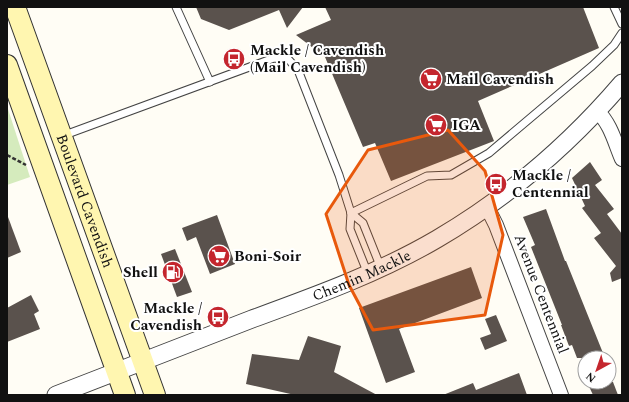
<svg xmlns="http://www.w3.org/2000/svg" width="629" height="402" font-family="Spectral,serif">
  <style>
    .green { fill: #d5ebbd }
    .building { fill: #5a524d }
    .lines { fill: none; stroke-linecap: round; stroke-linejoin: round }
    .service-casing { stroke: #444; stroke-width: 9 }
    .minor-casing { stroke: #444; stroke-width: 16 }
    .tertiary-casing { stroke: #444; stroke-width: 19 }
    .secondary-casing { stroke: #333; stroke-width: 22 }
    .path { stroke: #333; stroke-width: 2.5; stroke-dasharray: 4 2; stroke-linecap: butt }
    .service { stroke: #fff; stroke-width: 7 }
    .minor { stroke: #fff; stroke-width: 14 }
    .tertiary { stroke: #fff; stroke-width: 17 }
    .secondary { stroke: #fff6b0; stroke-width: 20 }
    .marked { fill: #e8590c; fill-opacity: 0.2; stroke: #e8590c; stroke-width: 3; stroke-linejoin: round }
    .labels { text-anchor: middle; dominant-baseline: central; stroke-width: 4; stroke-linejoin: round; paint-order: stroke }
    .poi-label { font-size: 15px; font-weight: bold; fill: #111; stroke: #fff; text-anchor: start }
    .street-label { font-size: 15px; fill: #111; stroke: #fff }
  </style>
  <rect width="100%" height="100%" fill="#fffdf5"/>
  <path class="green" d="M 7,106 L 30,177 L 7,185 Z"/>
  <g class="building">
    <path d="M 196,7 L 303,7 L 287,28 L 279,10 L 229,30 L 201,19 Z"/>
    <path d="M 325,7 L 583,7 L 599,48 L 478,101 L 494,141 L 391,181 L 375,143 L 363,147 L 325,57 L 296,35 L 331,20 Z"/>
    <path d="M 590,162 L 602,180 L 595,185 L 614,209 L 607,214 L 622,234 L 622,278 L 612,282 L 610,273 L 616,266 L 594,238 L 601,233 L 582,208 L 585,206 L 572,178 Z"/>
    <path d="M 546,209 L 565,261 L 566,261 L 605,358 L 577,358 L 572,345 L 569,346 L 561,325 L 562,325 L 531,247 L 535,245 L 523,217 Z"/>
    <path d="M 217,215 L 235,264 L 210,274 L 196,237 L 187,241 L 182,228 Z"/>
    <path d="M 8,217 L 21,252 L 7,258 L 7,218 Z"/>
    <path d="M 175,249 L 192,292 L 177,297 L 161,254 Z"/>
    <path d="M 471,267 L 482,298 L 399,329 L 415,372 L 386,383 L 359,308 Z"/>
    <path d="M 31,295 L 39,311 L 34,314 L 40,329 L 7,342 L 7,308 Z"/>
    <path d="M 496,315 L 507,341 L 485,350 L 480,338 L 491,334 L 485,319 Z"/>
    <path d="M 308,336 L 341,346 L 334,372 L 377,395 L 295,395 L 246,384 L 252,354 L 299,360 Z"/>
    <path d="M 519,373 L 527,395 L 443,395 L 473,383 L 476,390 Z"/>
    <path d="M 587,382 L 613,382 L 618,395 L 593,395 Z"/>
  </g>
  <g class="lines">
    <g class="service-casing">
      <g id="service">
        <path d="M 176,7 L 210,82"/>
        <path d="M 614,7 L 622,24"/>
        <path d="M 62,136 L 274,58 L 289,60 L 298,70 L 339,175 L 351,213 L 350,229 L 368,274"/>
        <path d="M 351,213 L 427,176 L 451,175 L 489,153 L 592,66 L 614,45 L 622,33"/>
        <path d="M 351,213 L 363,223 L 381,268"/>
      </g>
    </g>
    <g class="minor-casing">
      <g id="minor">
        <path d="M 597,111 C 611,124 615,143 622,159"/>
        <path d="M 487,207 L 496,225 L 561,395"/>
      </g>
    </g>
    <g class="tertiary-casing">
      <g id="tertiary">
        <path id="s1" d="M 56,395 C 121,370 187,344 252,319 C 315,296 379,273 437,239 C 507,198 569,145 622,83"/>
      </g>
    </g>
    <g class="secondary-casing">
      <g id="secondary">
        <path id="s2" d="M 15,7 L 155,395"/>
        <path d="M 7,65 L 125,395"/>
      </g>
    </g>
    <path class="path" d="M 7,155 L 26,165"/>
    <use href="#service" class="service"/>
    <use href="#minor" class="minor"/>
    <use href="#tertiary" class="tertiary"/>
    <use href="#secondary" class="secondary"/>
  </g>
  <path class="marked" d="M 448,130 L 485,171 L 503,235 L 485,315 L 373,330 L 349,285 L 326,214 L 368,150 Z"/>
  <defs>
    <g id="bus-disc" transform="scale(1.15)"><circle r="9.5" fill="#c4262e" stroke="#fff"/><path d="M-5-6H5V4H4V6H2V4H-2V6H-4V4H-5ZM-3.5-4V0h7V-4ZM-3.5 1.2v1.5H-2V1.2ZM2 1.2v1.5H3.5V1.2Z" fill="#fff"/></g>
    <g id="supermarket-disc" transform="scale(1.15)"><circle r="9.5" fill="#c4262e" stroke="#fff"/><path d="M-6-5.5h2.5l.6 2H6L4.5 2H-2.5L-4.4-4H-6ZM-1.5 3.2a1.3 1.3 0 1 0 .1 0ZM3 3.2a1.3 1.3 0 1 0 .1 0Z" fill="#fff"/></g>
    <g id="fuel-disc" transform="scale(1.15)"><circle r="9.5" fill="#c4262e" stroke="#fff"/><path d="M-5.5-6h7V0h2V4h1.3V-2.5L3-4.5l.8-.8L6-3V5H2.5V1h-1V6h-7ZM-4.2-4.7v3.2H.2V-4.7Z" fill="#fff"/></g>
  </defs>
  <g fill-rule="evenodd">
    <use href="#bus-disc" x="234" y="59"/>
    <use href="#supermarket-disc" x="431" y="79"/>
    <use href="#supermarket-disc" x="436" y="125"/>
    <use href="#bus-disc" x="496" y="184"/>
    <use href="#supermarket-disc" x="219" y="256"/>
    <use href="#fuel-disc" x="173" y="272"/>
    <use href="#bus-disc" x="218" y="317"/>
  </g>
  <g class="labels">
    <g class="poi-label">
      <text x="250" y="50">Mackle / Cavendish<tspan x="250" dy="17">(Mail Cavendish)</tspan></text>
      <text x="446" y="79">Mail Cavendish</text>
      <text x="452" y="125">IGA</text>
      <text x="512" y="175">Mackle /<tspan x="512" dy="17">Centennial</tspan></text>
      <text x="234" y="256">Boni-Soir</text>
      <text x="158" y="272" text-anchor="end">Shell</text>
      <text x="202" y="308" text-anchor="end">Mackle /<tspan x="202" dy="17">Cavendish</tspan></text>
    </g>
    <g class="street-label">
      <text stroke="none"><textPath href="#s2" startOffset="206">Boulevard Cavendish</textPath></text>
      <text stroke="none"><textPath href="#s1" startOffset="328">Chemin Mackle</textPath></text>
      <text transform="translate(541 294) rotate(69)">Avenue Centennial</text>
    </g>
  </g>
  <rect width="629" height="402" fill="none" stroke="#111111" stroke-width="16"/>
  <g transform="translate(597 370) rotate(220)"><circle r="19" fill="#ffffff" stroke="#a0a0a0"/>
  <path d="M0-3L7 15L0 10L-7 15Z" fill="#c4262e"/>
  <text y="-6" font-size="11" font-weight="bold" text-anchor="middle" fill="#111111">N</text>
  </g>
</svg>
